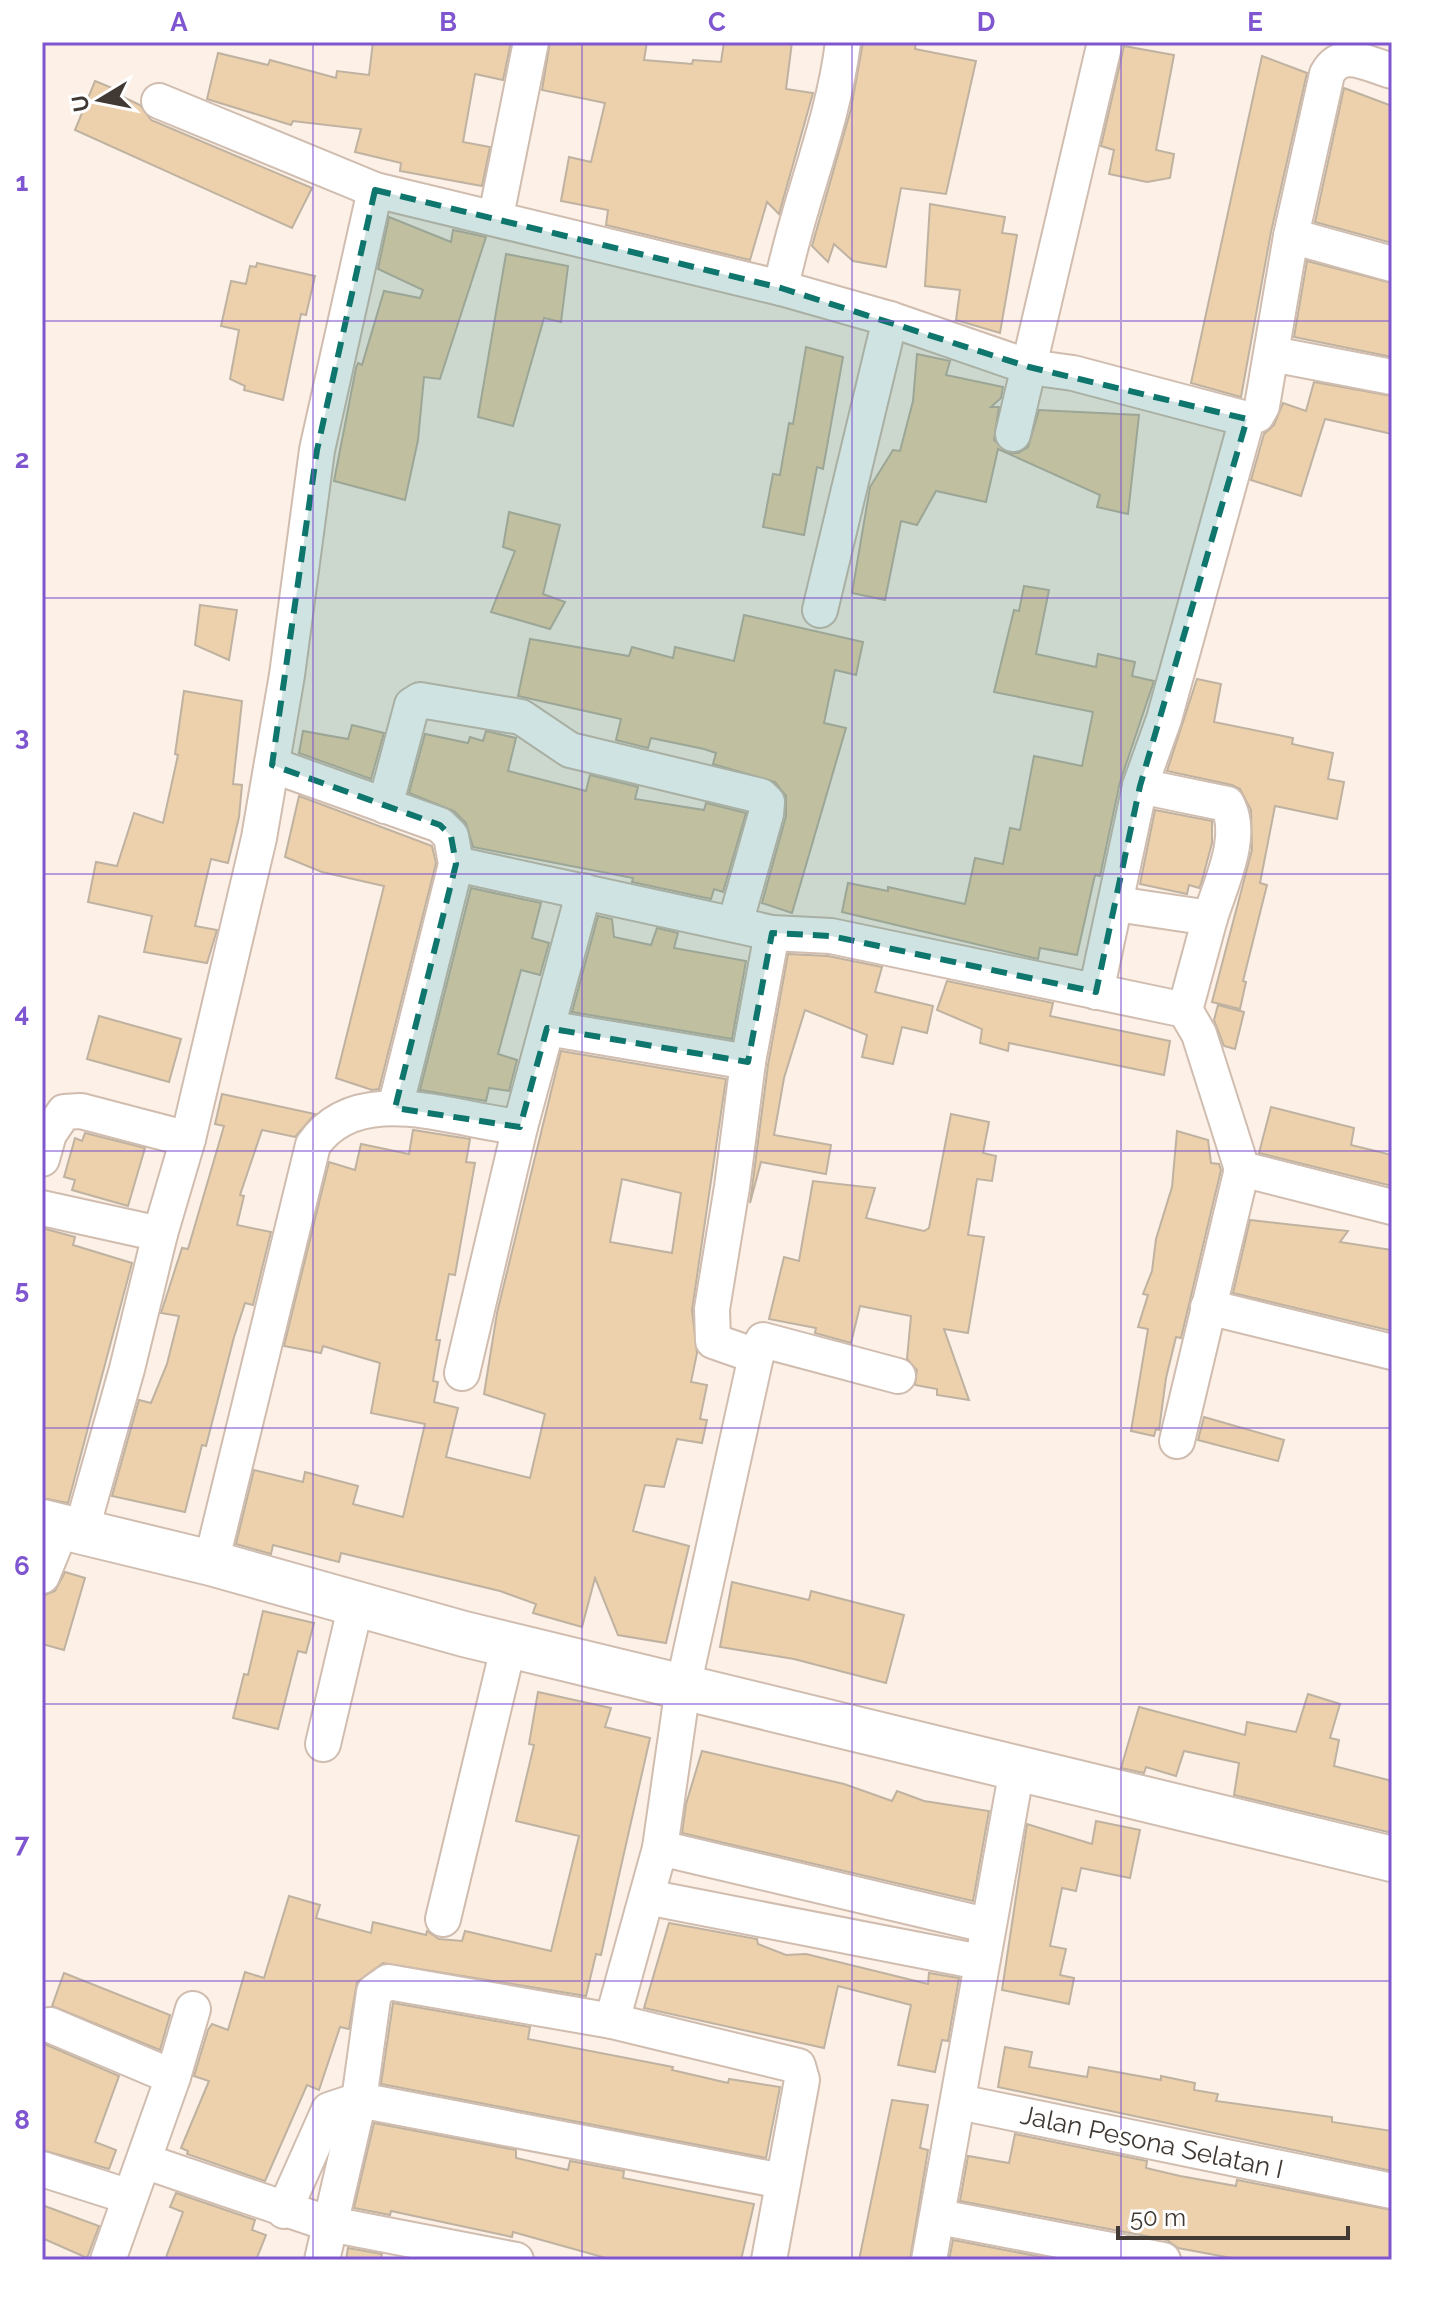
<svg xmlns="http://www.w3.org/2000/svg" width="1434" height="2302" font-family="Raleway,sans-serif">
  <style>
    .building { fill: #edd1ad; stroke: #bfb2a0; stroke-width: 2; fill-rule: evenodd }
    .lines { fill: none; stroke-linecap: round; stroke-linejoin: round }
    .street-casing { stroke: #d0bdaf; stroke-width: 38 }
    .secondary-casing { stroke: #d0bdaf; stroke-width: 48 }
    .street { stroke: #fff; stroke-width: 34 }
    .secondary { stroke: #fff; stroke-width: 44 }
    .marked { fill: #0f766e; fill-opacity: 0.2; stroke: #0f766e; stroke-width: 6; stroke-dasharray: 16 10; stroke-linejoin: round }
    .grid { fill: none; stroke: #7f56d0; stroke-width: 2; stroke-opacity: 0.55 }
    .labels { text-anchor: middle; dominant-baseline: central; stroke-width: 6; stroke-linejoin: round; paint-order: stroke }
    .street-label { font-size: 26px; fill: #413933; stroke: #fff }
    .neatline { fill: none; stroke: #7f56d0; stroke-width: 3 }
    .grid-label { font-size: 26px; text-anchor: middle; font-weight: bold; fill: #7f56d0 }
  </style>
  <rect width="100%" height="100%" fill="#fcf0e7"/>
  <g class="building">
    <path d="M 373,42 L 511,42 L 503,80 L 475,74 L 463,142 L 490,147 L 482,186 L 400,171 L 401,163 L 355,152 L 361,129 L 293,121 L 291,125 L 207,99 L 218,53 L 268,65 L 270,60 L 336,78 L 337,71 L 369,75 Z"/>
    <path d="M 550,42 L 647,42 L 644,60 L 692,64 L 693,60 L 721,62 L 724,42 L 792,42 L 786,89 L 813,93 L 779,214 L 767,202 L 750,260 L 606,225 L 608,210 L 561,201 L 569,157 L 591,162 L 605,103 L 542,90 Z"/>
    <path d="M 863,42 L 916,42 L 915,49 L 976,61 L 946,194 L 901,188 L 886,267 L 853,261 L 834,244 L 828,262 L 812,246 L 851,109 Z"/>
    <path d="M 1124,46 L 1174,55 L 1156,150 L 1174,154 L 1170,178 L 1147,182 L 1109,174 L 1114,150 L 1101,146 Z"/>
    <path d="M 1262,56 L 1307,73 L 1271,232 L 1241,397 L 1191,383 Z"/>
    <path d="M 95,81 L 122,92 L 121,96 L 140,105 L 151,120 L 312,188 L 292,228 L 75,130 Z"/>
    <path d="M 1344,88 L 1392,106 L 1392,243 L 1315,222 Z"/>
    <path d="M 930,204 L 1005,217 L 1002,233 L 1017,235 L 1000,333 L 956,320 L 960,290 L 925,286 Z"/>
    <path d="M 389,217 L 451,242 L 453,230 L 486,237 L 440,379 L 424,377 L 418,440 L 405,500 L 334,481 L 356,368 L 358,363 L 362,365 L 384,291 L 420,298 L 423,290 L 378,269 Z"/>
    <path d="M 506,254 L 568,266 L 561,322 L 544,318 L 513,426 L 478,417 Z"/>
    <path d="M 1307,261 L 1392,283 L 1392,357 L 1294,337 Z"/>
    <path d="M 257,263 L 315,276 L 306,315 L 301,314 L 283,400 L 244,390 L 245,386 L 230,379 L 239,330 L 221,326 L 231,281 L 246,284 L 250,266 L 256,267 Z"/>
    <path d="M 806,347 L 843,357 L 823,469 L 817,467 L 804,535 L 763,527 L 773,474 L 780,475 L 789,423 L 793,424 Z"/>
    <path d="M 917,354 L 950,361 L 946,375 L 1003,387 L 1001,398 L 991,407 L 999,407 L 994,440 L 1008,453 L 1018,453 L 1028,447 L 1039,410 L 1139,415 L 1128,514 L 1097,507 L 1100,495 L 998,449 L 986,502 L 936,491 L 917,525 L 901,521 L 885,600 L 852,593 L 870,487 L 893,450 L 900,451 L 913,401 Z"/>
    <path d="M 1314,382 L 1392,396 L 1392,434 L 1325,419 L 1301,496 L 1251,480 L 1264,434 L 1274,425 L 1283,403 L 1306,411 Z"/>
    <path d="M 509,512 L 560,525 L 543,594 L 565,602 L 550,629 L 491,612 L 515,551 L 503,547 Z"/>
    <path d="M 1024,586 L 1049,590 L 1036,654 L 1096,667 L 1098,654 L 1135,662 L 1132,676 L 1154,681 L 1120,782 L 1100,876 L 1095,875 L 1077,955 L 1040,948 L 1038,959 L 842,912 L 848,883 L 888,891 L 888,887 L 965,904 L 975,858 L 1003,864 L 1010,828 L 1020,830 L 1034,756 L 1082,766 L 1093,712 L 994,692 L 1014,610 L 1019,611 Z"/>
    <path d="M 200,605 L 237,610 L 229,660 L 195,645 Z"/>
    <path d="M 744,615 L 863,642 L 856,675 L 835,670 L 824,723 L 846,728 L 792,913 L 762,903 L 786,816 L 786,796 L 775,782 L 713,764 L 716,753 L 704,749 L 651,738 L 648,748 L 616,740 L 621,719 L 518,696 L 530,639 L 629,656 L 632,647 L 673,658 L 675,647 L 734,661 Z"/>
    <path d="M 1197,679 L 1221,684 L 1214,722 L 1293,738 L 1292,744 L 1333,753 L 1328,779 L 1344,782 L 1337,819 L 1275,806 L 1260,883 L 1267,885 L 1243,981 L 1246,982 L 1240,1009 L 1212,1002 L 1252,850 L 1251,810 L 1240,789 L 1232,785 L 1167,771 Z"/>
    <path d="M 184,691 L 242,701 L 233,784 L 242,785 L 239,817 L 228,863 L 211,859 L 195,926 L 217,930 L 207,963 L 144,952 L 152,916 L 88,902 L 96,862 L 117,866 L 134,813 L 163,823 L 178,755 L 175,754 Z"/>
    <path d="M 352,725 L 384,733 L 371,779 L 299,753 L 303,731 L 348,739 Z"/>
    <path d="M 486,731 L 516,738 L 508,771 L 586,791 L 590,775 L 638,787 L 635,799 L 704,810 L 706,803 L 746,813 L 723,892 L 714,889 L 711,899 L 632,882 L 633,878 L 473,847 L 466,823 L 454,811 L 409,793 L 425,734 L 468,743 L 470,737 L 483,741 Z"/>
    <path d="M 299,796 L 432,846 L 436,863 L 379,1089 L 372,1090 L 336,1078 L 384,886 L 322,872 L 285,857 Z"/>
    <path d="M 1155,810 L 1212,821 L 1212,843 L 1201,884 L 1199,888 L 1189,885 L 1187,894 L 1140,884 Z"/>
    <path d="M 471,888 L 541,903 L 532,938 L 549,943 L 540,975 L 521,970 L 498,1054 L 517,1060 L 509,1091 L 489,1088 L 486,1101 L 420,1090 Z"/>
    <path d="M 598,916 L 612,919 L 614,937 L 651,945 L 657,928 L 678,933 L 674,948 L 746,961 L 732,1039 L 572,1012 Z"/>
    <path d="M 788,954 L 828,956 L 882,967 L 875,992 L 933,1006 L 927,1033 L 902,1027 L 893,1064 L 862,1057 L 867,1035 L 805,1010 L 784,1078 L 774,1135 L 831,1145 L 826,1174 L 761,1162 L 750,1203 L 768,1065 Z"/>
    <path d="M 947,981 L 1053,1003 L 1050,1016 L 1170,1041 L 1164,1075 L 1009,1043 L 1008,1051 L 980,1043 L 982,1029 L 937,1010 Z"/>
    <path d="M 1218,1005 L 1244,1012 L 1235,1049 L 1224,1046 L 1214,1020 Z"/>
    <path d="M 99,1016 L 181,1039 L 169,1082 L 87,1059 Z"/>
    <path d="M 561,1051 L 726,1079 L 692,1310 L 697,1353 L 691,1382 L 707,1385 L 700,1419 L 707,1420 L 702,1443 L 677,1439 L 664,1487 L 645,1485 L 633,1531 L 689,1546 L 666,1643 L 618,1635 L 595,1578 L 582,1627 L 533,1613 L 536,1604 L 500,1591 L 341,1553 L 339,1562 L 273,1545 L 271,1554 L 236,1544 L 254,1470 L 303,1482 L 305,1472 L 358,1486 L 353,1504 L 403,1517 L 425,1424 L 371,1413 L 380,1363 L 323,1346 L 321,1353 L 284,1346 L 329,1162 L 355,1170 L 361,1144 L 409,1154 L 413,1130 L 470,1139 L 466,1162 L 475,1163 L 455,1275 L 449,1274 L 436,1340 L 440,1340 L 433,1381 L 438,1382 L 434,1402 L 458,1408 L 446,1457 L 530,1478 L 545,1414 L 484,1394 L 497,1313 ZM 622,1179 L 681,1193 L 672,1253 L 610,1242 Z"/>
    <path d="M 222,1094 L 315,1114 L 295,1137 L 262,1130 L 240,1195 L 244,1196 L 237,1225 L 271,1232 L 253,1305 L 245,1303 L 234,1337 L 206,1446 L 202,1445 L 185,1512 L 112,1496 L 139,1400 L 151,1403 L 167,1364 L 179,1316 L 161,1313 L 182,1248 L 188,1249 L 224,1126 L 215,1124 Z"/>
    <path d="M 1271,1107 L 1354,1128 L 1351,1145 L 1392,1155 L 1392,1186 L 1259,1153 Z"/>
    <path d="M 951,1114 L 989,1122 L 983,1153 L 996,1156 L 992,1181 L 977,1179 L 968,1235 L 984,1237 L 968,1333 L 944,1329 L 969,1400 L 937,1395 L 937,1389 L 915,1385 L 917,1370 L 907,1359 L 911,1316 L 860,1306 L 851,1343 L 815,1333 L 816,1328 L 769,1319 L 784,1257 L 799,1261 L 813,1181 L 875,1188 L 866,1218 L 924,1231 L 929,1228 Z"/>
    <path d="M 1177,1131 L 1208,1140 L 1211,1163 L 1219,1164 L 1221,1170 L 1181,1338 L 1176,1337 L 1166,1378 L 1159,1430 L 1156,1429 L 1154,1436 L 1131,1431 L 1148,1329 L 1138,1327 L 1148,1295 L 1143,1294 L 1152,1271 L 1156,1239 L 1172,1187 Z"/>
    <path d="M 85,1133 L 145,1148 L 128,1206 L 72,1190 L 75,1180 L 64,1177 L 75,1138 L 82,1141 Z"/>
    <path d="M 1250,1220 L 1348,1231 L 1340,1242 L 1392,1250 L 1392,1331 L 1233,1293 Z"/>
    <path d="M 42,1228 L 75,1237 L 73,1245 L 132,1263 L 68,1503 L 42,1498 Z"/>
    <path d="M 1204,1417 L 1284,1440 L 1278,1461 L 1198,1440 Z"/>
    <path d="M 65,1572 L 85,1578 L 64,1650 L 42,1644 L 42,1596 L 55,1591 Z"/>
    <path d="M 732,1582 L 809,1600 L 811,1591 L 904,1615 L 886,1683 L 794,1659 L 720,1647 Z"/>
    <path d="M 263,1611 L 314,1623 L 306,1653 L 298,1651 L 278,1729 L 233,1718 L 244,1674 L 248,1675 Z"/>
    <path d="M 538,1692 L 611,1708 L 605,1727 L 650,1738 L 601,1955 L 596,1954 L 586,1996 L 383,1963 L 357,1982 L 349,2029 L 340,2027 L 319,2090 L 307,2085 L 265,2181 L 187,2154 L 188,2151 L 181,2148 L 209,2081 L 194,2076 L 208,2030 L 212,2024 L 228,2030 L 245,1972 L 264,1978 L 289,1896 L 320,1905 L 316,1918 L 371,1933 L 373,1922 L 426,1935 L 427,1931 L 439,1939 L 462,1941 L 465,1931 L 551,1951 L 579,1836 L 516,1821 L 534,1745 L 529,1744 Z"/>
    <path d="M 1308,1694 L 1340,1704 L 1330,1738 L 1339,1740 L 1334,1766 L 1392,1781 L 1392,1833 L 1234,1795 L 1239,1763 L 1184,1751 L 1176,1776 L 1146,1767 L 1144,1773 L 1121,1768 L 1139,1707 L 1245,1735 L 1247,1722 L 1296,1732 Z"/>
    <path d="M 702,1751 L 844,1784 L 892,1801 L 897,1791 L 924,1801 L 989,1811 L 973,1901 L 682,1833 L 686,1804 Z"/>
    <path d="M 1096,1821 L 1140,1830 L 1130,1878 L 1081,1868 L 1076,1891 L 1062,1888 L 1050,1946 L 1066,1949 L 1060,1975 L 1074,1978 L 1069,2004 L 1002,1990 L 1027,1824 L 1092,1844 Z"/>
    <path d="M 669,1923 L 757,1939 L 758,1944 L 786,1955 L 806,1954 L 928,1984 L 929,1973 L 959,1978 L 948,2041 L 942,2040 L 935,2072 L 898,2065 L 911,2005 L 838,1986 L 824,2048 L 644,2008 Z"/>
    <path d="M 64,1973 L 170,2015 L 160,2050 L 52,2006 Z"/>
    <path d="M 393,2003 L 530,2027 L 528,2039 L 673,2067 L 672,2070 L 728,2083 L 729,2079 L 780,2087 L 766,2158 L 381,2084 Z"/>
    <path d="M 42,2043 L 119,2076 L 95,2142 L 116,2150 L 109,2169 L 42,2150 Z"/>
    <path d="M 1005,2047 L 1032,2052 L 1029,2067 L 1087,2077 L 1089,2067 L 1161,2080 L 1161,2076 L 1195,2083 L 1194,2090 L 1218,2094 L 1216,2101 L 1332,2117 L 1332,2122 L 1392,2131 L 1392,2171 L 998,2087 Z"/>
    <path d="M 892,2100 L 928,2105 L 920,2148 L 928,2150 L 910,2260 L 859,2260 Z"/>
    <path d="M 374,2123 L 516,2150 L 516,2158 L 568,2170 L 570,2161 L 624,2171 L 623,2178 L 754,2204 L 741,2260 L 613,2260 L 513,2232 L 512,2237 L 391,2211 L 390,2215 L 354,2208 Z"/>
    <path d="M 1015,2134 L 1147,2161 L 1146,2168 L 1180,2176 L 1236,2186 L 1237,2180 L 1392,2210 L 1392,2260 L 1242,2260 L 1178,2248 L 1167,2240 L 960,2201 L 968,2156 L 1009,2163 Z"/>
    <path d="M 176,2193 L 255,2220 L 252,2230 L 266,2235 L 256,2260 L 165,2260 L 183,2212 L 170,2207 Z"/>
    <path d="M 42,2205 L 99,2226 L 87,2258 L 42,2238 Z"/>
    <path d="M 953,2240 L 1057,2260 L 949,2260 Z"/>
    <path d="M 348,2248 L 382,2254 L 380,2260 L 346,2260 Z"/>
  </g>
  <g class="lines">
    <g class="street-casing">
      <g id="street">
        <path d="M 159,101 L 375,190 L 781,288 L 890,319 L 1029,367 L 1073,373 L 1247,419"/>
        <path d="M 496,216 L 531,42"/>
        <path d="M 1291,236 L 1392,264"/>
        <path d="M 781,288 C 797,205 833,126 843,42"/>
        <path d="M 1272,354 L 1392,377"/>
        <path d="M 1013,434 L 1105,42"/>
        <path d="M 820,610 L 890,319"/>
        <path d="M 272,765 L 440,825 L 451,836 L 456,864 L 395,1108"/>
        <path d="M 1140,786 L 1227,804 C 1245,836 1220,885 1210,918"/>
        <path d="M 385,806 L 412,705 L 420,700 L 521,717 L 570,750 L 761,796 L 767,802 L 766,814 L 735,924"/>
        <path d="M 456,864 L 772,933 L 831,936 L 1185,1010 L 1199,1034 L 1242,1169 L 1392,1207"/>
        <path d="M 1116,904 L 1210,918 L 1185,1010"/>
        <path d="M 772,933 L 748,1062 L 732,1187 L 712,1309 L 713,1341 L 756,1356 L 763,1340 L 898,1376"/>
        <path d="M 1096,992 L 1140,786 L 1164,719 L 1247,419 L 1257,415 L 1262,406 L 1291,236 L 1327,74 C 1342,47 1367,64 1392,71"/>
        <path d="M 547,1028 L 748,1062"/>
        <path d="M 42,1159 L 49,1134 L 64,1112 L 81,1111 L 188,1139"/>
        <path d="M 42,1208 L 160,1234"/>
        <path d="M 1208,1307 L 1392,1352"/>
        <path d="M 462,1373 L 520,1127 L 584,891"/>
        <path d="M 1177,1441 L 1242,1169"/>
        <path d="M 81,1532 L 127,1369 L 160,1234 L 188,1139 L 259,838 L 287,675 L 317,450 L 375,190"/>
        <path d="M 211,1563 L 313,1145 C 358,1079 455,1121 520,1127"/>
        <path d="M 42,1576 L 62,1527"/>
        <path d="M 323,1744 L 356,1604"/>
        <path d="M 660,1848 L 986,1925"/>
        <path d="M 647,1897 L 980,1962"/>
        <path d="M 443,1919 L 509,1644"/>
        <path d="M 612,2021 L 660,1848 L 683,1687 L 756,1356"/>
        <path d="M 50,2025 L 173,2077"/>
        <path d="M 959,2102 L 1392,2191"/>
        <path d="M 144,2161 L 330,2224 L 516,2260"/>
        <path d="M 42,2169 L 130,2197"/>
        <path d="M 284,2211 L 329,2110 L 359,2100 L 782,2181"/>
        <path d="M 939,2217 L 1163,2260"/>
        <path d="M 108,2260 L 173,2077 L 193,2009"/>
        <path d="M 322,2260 L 359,2100 L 374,1992 L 388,1982 L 612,2021 L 798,2066 L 802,2080 L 769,2260"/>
        <path d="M 929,2260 L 1017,1769"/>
      </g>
    </g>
    <g class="secondary-casing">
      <path id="secondary" d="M 42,1522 L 211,1563 L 464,1634 L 1392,1859"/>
    </g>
    <use href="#street" class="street"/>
    <use href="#secondary" class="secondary"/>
  </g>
  <path class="marked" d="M 375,190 L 781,288 L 1029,367 L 1247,419 L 1140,786 L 1096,992 L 831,936 L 772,933 L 748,1062 L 547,1028 L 520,1127 L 395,1108 L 456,864 L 451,836 L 440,825 L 272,765 L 317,450 Z"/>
  <path class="grid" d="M 313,42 L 313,2260M 582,42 L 582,2260M 852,42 L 852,2260M 1121,42 L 1121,2260M 42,321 L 1392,321M 42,598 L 1392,598M 42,874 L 1392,874M 42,1151 L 1392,1151M 42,1428 L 1392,1428M 42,1704 L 1392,1704M 42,1981 L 1392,1981"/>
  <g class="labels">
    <g class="street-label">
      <text transform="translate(1152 2142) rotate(12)">Jalan Pesona Selatan I</text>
    </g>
  </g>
  <rect width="1434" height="2302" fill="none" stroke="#ffffff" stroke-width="88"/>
  <g transform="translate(100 100) rotate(260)" stroke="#ffffff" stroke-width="6" paint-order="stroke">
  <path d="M0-6L14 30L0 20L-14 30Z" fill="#413933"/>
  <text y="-12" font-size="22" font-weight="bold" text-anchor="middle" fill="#413933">U</text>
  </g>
  <path d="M1118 2226v12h230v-12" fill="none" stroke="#413933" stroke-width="4"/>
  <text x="1130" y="2226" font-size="24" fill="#413933" stroke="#ffffff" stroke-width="6" paint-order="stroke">50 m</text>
  <rect x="44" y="44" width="1346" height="2214" class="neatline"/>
  <g class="grid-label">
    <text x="179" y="31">A</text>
    <text x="448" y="31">B</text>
    <text x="717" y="31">C</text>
    <text x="986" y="31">D</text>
    <text x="1255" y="31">E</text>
    <text x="22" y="191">1</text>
    <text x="22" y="468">2</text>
    <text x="22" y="745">3</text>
    <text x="22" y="1022">4</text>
    <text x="22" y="1298">5</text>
    <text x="22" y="1575">6</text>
    <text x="22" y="1852">7</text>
    <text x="22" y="2129">8</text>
  </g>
</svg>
